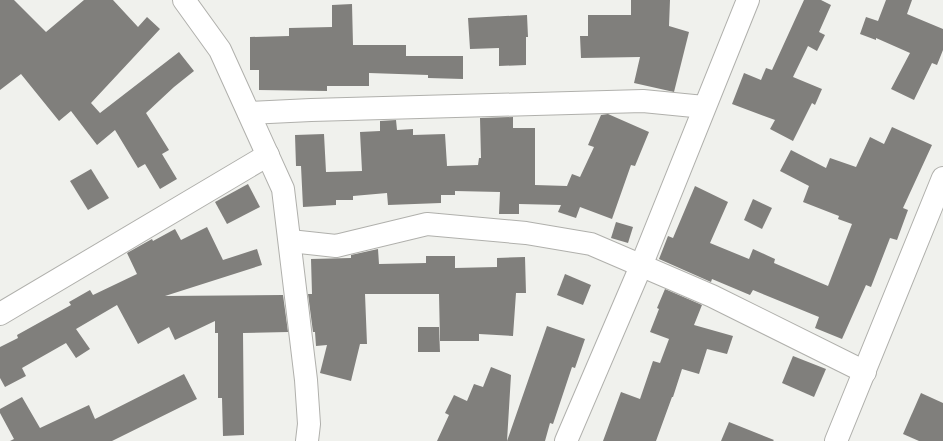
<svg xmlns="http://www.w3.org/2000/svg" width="943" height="441" font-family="Raleway,sans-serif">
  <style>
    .building { fill: #807f7c }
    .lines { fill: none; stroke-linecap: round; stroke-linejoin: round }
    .street-casing { stroke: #b0b0ac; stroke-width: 24 }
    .street { stroke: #fff; stroke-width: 22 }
  </style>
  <rect width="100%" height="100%" fill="#f0f1ed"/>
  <g class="building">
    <path d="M 0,0 L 14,0 L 46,32 L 84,0 L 113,0 L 138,27 L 147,17 L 160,29 L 91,103 L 100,113 L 179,52 L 194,71 L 174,87 L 146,113 L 169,150 L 162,154 L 177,179 L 160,189 L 145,164 L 138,168 L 115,130 L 97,145 L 71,111 L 59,121 L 21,74 L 0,90 Z"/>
    <path d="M 631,0 L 670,0 L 669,26 L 689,32 L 674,92 L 634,83 L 640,57 L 581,58 L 580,36 L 588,36 L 588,15 L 631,15 Z"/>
    <path d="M 804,0 L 821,0 L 831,5 L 819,32 L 825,35 L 817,51 L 808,46 L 793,77 L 822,89 L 815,105 L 812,103 L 793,141 L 770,129 L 775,120 L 732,104 L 744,73 L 761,80 L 766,68 L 772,70 Z"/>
    <path d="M 886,0 L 912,0 L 907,14 L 943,29 L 943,50 L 937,65 L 932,63 L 914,100 L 891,89 L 910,53 L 876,38 L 876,40 L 860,34 L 866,17 L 878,21 Z"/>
    <path d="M 352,4 L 353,45 L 406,45 L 406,56 L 463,56 L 463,79 L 428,78 L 428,75 L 369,73 L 369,86 L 327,86 L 327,91 L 259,90 L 259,70 L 250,70 L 250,37 L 289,36 L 289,28 L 332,27 L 332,5 Z"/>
    <path d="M 527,15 L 528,37 L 526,37 L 526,65 L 499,66 L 499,48 L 470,49 L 468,18 Z"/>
    <path d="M 608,114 L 649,132 L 635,166 L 631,165 L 612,219 L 580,207 L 576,218 L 558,212 L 561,205 L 519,204 L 519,214 L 499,214 L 500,192 L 455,191 L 455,195 L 441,195 L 441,203 L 388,205 L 387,193 L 353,196 L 353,200 L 336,200 L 336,205 L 303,207 L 301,166 L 296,166 L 295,135 L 324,134 L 326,172 L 362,171 L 360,132 L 380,131 L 380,121 L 396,120 L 397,130 L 413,129 L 413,135 L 445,134 L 447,166 L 478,165 L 479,158 L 481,158 L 480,118 L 513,117 L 513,128 L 535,128 L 535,185 L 567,186 L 572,174 L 580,177 L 594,147 L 588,145 L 601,115 Z"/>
    <path d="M 892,127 L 932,145 L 903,208 L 908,210 L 897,240 L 890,238 L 871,287 L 866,285 L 842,339 L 815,328 L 819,317 L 753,290 L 750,295 L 712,279 L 711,282 L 659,259 L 668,236 L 673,238 L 695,186 L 728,202 L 710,243 L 749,259 L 753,249 L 775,259 L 774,263 L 828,286 L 852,224 L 838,219 L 839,216 L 803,202 L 809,186 L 780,171 L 791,150 L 826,168 L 830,158 L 856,167 L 870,137 L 884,144 Z"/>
    <path d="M 91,169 L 109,198 L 88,210 L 70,181 Z"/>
    <path d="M 248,184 L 260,207 L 227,224 L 215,202 Z"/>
    <path d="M 753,199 L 772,208 L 762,229 L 744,220 Z"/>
    <path d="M 616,222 L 633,227 L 628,243 L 611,238 Z"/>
    <path d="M 207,227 L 223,260 L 257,249 L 262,265 L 165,296 L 283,295 L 288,332 L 243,333 L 244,435 L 223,436 L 222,398 L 218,398 L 218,333 L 215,333 L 215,321 L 175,340 L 169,327 L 138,344 L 117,305 L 76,329 L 90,349 L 76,358 L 66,343 L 22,368 L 26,376 L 5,387 L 0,378 L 0,347 L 18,338 L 17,335 L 71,305 L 69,302 L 90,290 L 93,295 L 137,274 L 127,253 L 152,239 L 153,241 L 175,229 L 181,240 Z"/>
    <path d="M 378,249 L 379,264 L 426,263 L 426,256 L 455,256 L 455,268 L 497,267 L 497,258 L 525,257 L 526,293 L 516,293 L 513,336 L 479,334 L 479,341 L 440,341 L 439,294 L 365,294 L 367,344 L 360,344 L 351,381 L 320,373 L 327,345 L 316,346 L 315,332 L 313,332 L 308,294 L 312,294 L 311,259 L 351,258 L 351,255 Z"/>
    <path d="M 565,274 L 591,285 L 583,305 L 557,295 Z"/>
    <path d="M 665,289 L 702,305 L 694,325 L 733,336 L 727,354 L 707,349 L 699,374 L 682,369 L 673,397 L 672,397 L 656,441 L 603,441 L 621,392 L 640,399 L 653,361 L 660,363 L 669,339 L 650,332 L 659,309 L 657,308 Z"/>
    <path d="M 547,326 L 585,339 L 575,368 L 572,367 L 553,424 L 550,423 L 545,441 L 507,441 Z"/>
    <path d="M 418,327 L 439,327 L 440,352 L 418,352 Z"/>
    <path d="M 793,356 L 826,369 L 814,397 L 782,383 Z"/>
    <path d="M 491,367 L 511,375 L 507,441 L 437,441 L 449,415 L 445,413 L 454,395 L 467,401 L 474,384 L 483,387 Z"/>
    <path d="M 184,374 L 197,399 L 112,441 L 10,441 L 14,439 L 0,413 L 0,409 L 22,397 L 40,428 L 89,405 L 95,419 Z"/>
    <path d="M 921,393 L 943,403 L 943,441 L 919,441 L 903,434 Z"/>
    <path d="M 729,422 L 774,440 L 773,441 L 721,441 Z"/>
  </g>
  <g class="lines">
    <g class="street-casing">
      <g id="street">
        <path d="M 184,0 L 220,50 L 283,189 L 306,380 L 309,424 L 307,441"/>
        <path d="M 249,113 L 311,110 L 643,101 L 704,107"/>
        <path d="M 290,241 L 336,246 L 427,224 L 526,233 L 591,244 L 712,296 L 865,372"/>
        <path d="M 0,314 L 268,155"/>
        <path d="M 566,441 L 641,266 L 748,0"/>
        <path d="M 836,441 L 943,178"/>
      </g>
    </g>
    <use href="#street" class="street"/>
  </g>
</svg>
